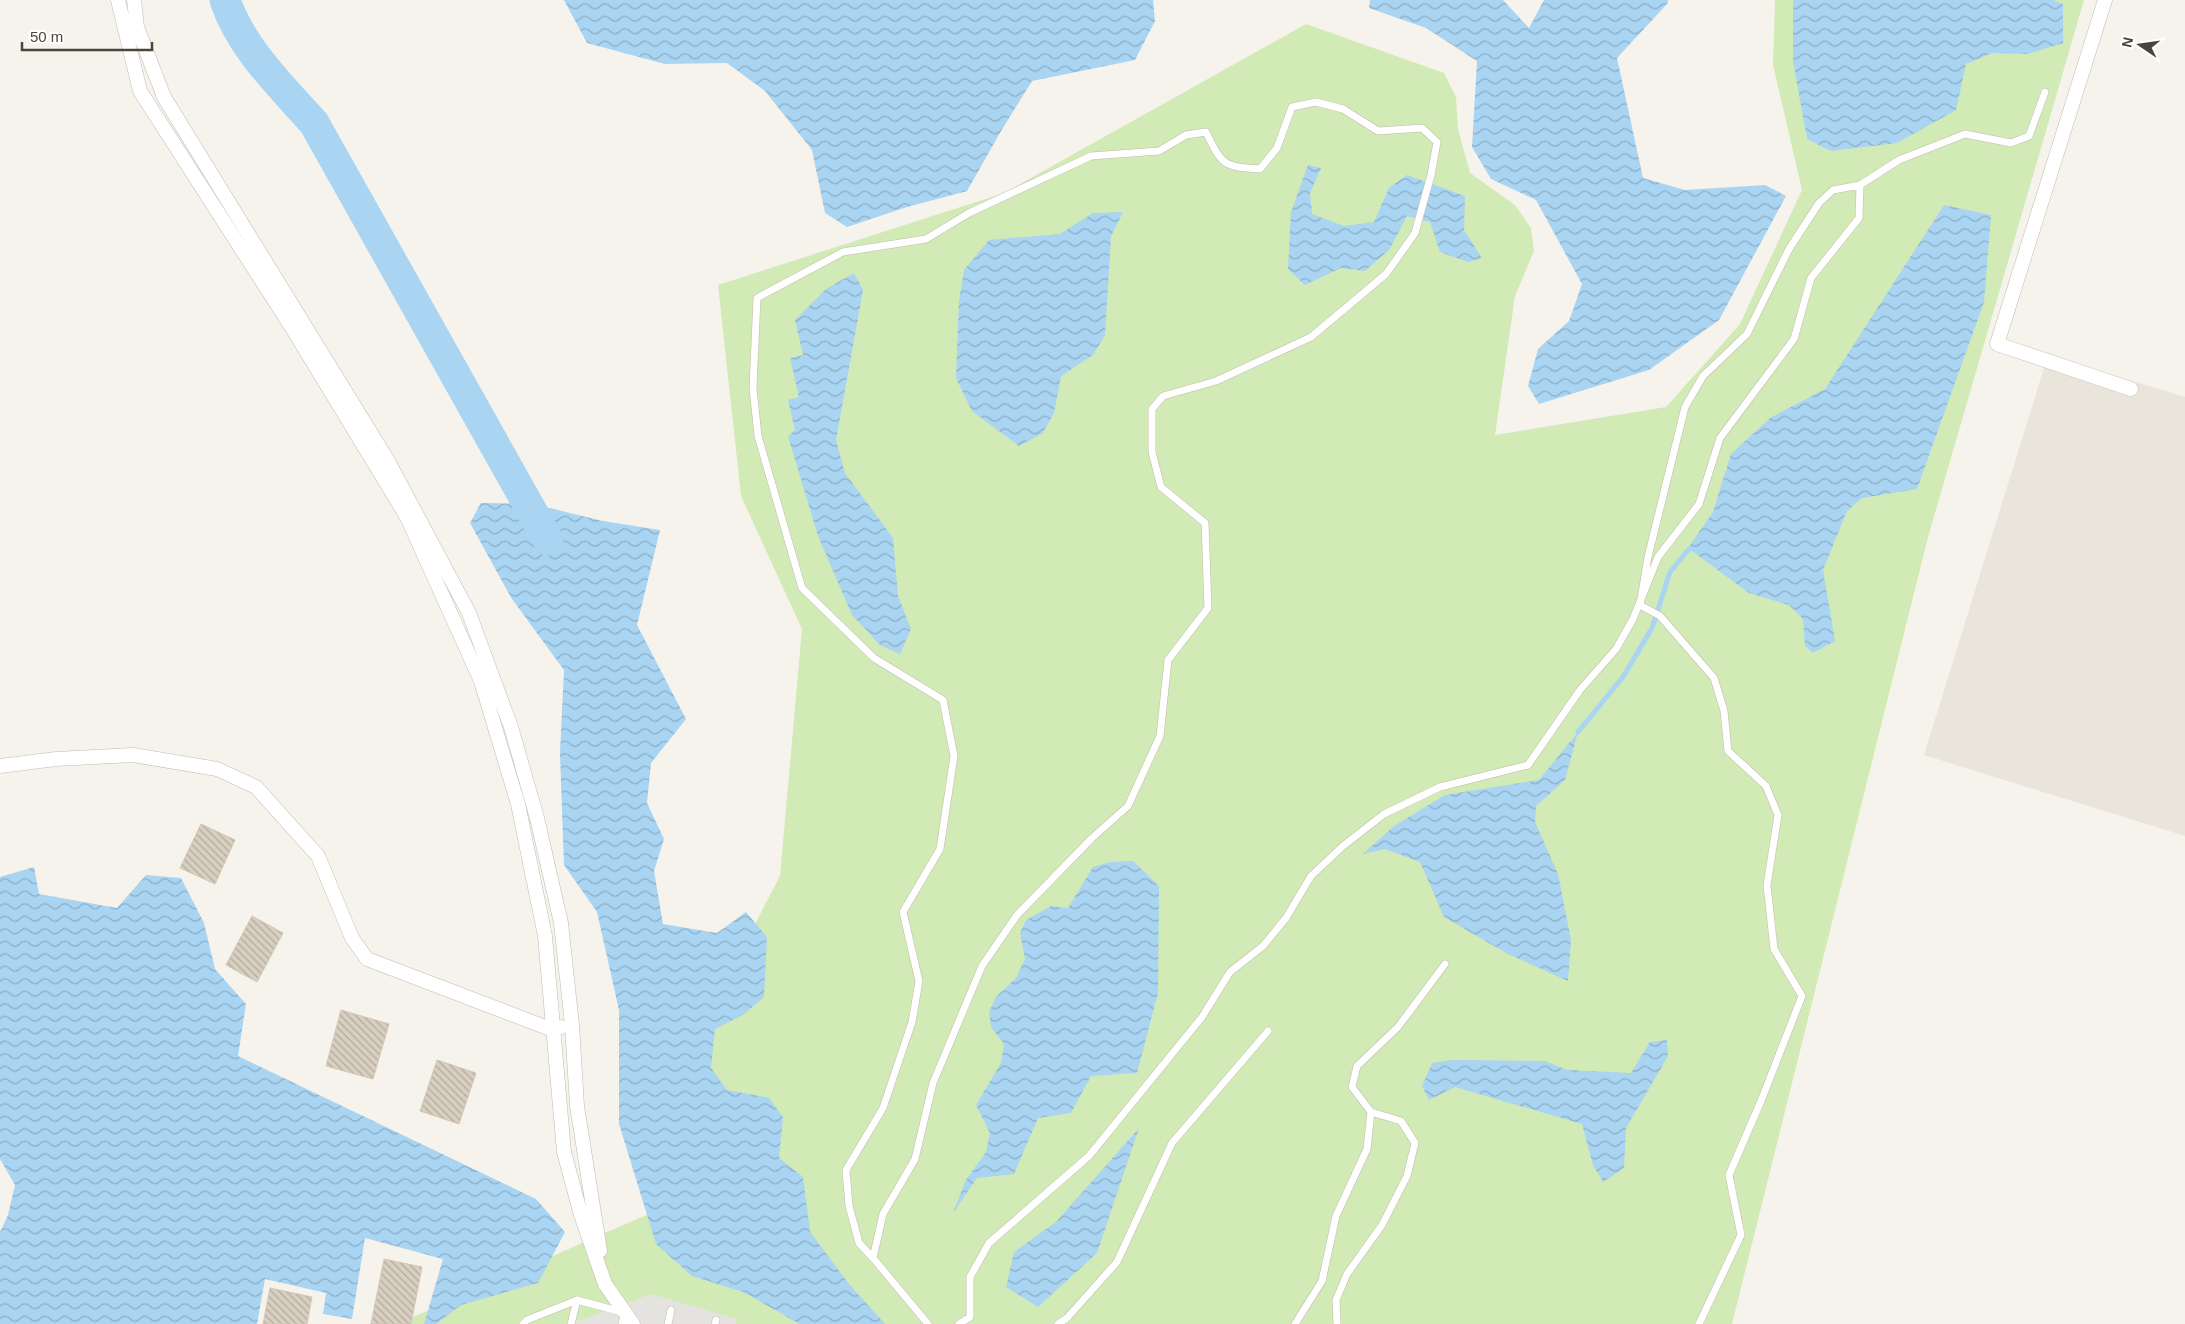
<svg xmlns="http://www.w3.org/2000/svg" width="2185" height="1324" font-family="Arial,sans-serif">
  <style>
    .residential { fill: #eae5da }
    .green { fill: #d2eab5 }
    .parking { fill: #e5e3e0 }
    .water { fill: url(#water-waves) }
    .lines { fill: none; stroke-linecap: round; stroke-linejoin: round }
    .stream { stroke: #a9d4f2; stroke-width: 5 }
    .river { stroke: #a9d4f2; stroke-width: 31 }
    .building { fill: url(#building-back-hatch); stroke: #d3c7b4 }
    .lane-casing { stroke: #c2bbae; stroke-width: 8 }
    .street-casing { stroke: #c2bbae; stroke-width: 15 }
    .lane { stroke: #fff; stroke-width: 7 }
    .street { stroke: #fff; stroke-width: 14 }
  </style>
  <defs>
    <pattern id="water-waves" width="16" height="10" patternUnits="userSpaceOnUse" patternTransform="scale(1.25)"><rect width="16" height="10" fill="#a9d4f2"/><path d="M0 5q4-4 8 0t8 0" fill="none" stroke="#8caec5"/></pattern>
    <pattern id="building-back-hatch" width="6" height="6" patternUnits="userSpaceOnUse" patternTransform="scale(1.25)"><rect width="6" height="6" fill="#d8cfc1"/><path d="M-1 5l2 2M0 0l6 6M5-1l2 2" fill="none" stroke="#b1aa9e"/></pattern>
  </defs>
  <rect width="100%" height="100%" fill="#f6f3ec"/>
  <path class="residential" d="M 2048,355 L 2185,397 L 2185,836 L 1924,755 Z"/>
  <path class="green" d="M 1775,0 L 2084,0 L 1928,537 L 1732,1324 L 397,1324 L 660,1209 L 680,1068 L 780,876 L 802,629 L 741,496 L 718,285 L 1004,193 L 1306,24 L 1444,73 L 1456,97 L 1458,129 L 1470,173 L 1515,205 L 1531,228 L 1534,251 L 1515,296 L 1495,435 L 1666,407 L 1740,324 L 1802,190 L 1773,65 Z"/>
  <path class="parking" d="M 651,1294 L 737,1319 L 736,1324 L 570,1324 Z"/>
  <g class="water">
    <path d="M 564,0 L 1153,0 L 1155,21 L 1135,60 L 1032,81 L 1001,131 L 967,191 L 907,207 L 847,227 L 825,213 L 812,150 L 765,91 L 727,63 L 665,64 L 587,43 Z"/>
    <path d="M 1370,0 L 1503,0 L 1529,28 L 1544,0 L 1668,0 L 1668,3 L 1617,58 L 1643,178 L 1685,190 L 1765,185 L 1786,196 L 1719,320 L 1649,370 L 1539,404 L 1528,386 L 1538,349 L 1569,321 L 1582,284 L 1536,200 L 1491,179 L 1472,147 L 1477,61 L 1426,28 L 1369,8 Z"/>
    <path d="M 1793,0 L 2053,0 L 2063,4 L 2063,43 L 2028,54 L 1992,53 L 1966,64 L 1956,110 L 1897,143 L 1831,151 L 1807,139 L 1793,61 Z"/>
    <path d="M 1308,165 L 1321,168 L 1310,193 L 1312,214 L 1344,226 L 1374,222 L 1389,188 L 1407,175 L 1465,196 L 1464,230 L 1482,258 L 1468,262 L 1440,252 L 1430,222 L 1407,216 L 1389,250 L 1365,271 L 1341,268 L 1305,285 L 1288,269 L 1291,212 Z"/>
    <path d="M 1944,205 L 1991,215 L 1984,302 L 1917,489 L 1862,498 L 1847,511 L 1823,570 L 1835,641 L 1813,653 L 1805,646 L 1803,619 L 1789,605 L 1749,593 L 1688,548 L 1713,512 L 1731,454 L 1770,418 L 1825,389 Z"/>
    <path d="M 1123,212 L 1111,236 L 1105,335 L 1093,355 L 1061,376 L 1054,413 L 1043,433 L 1019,446 L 972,411 L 956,378 L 959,301 L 964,270 L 989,240 L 1060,234 L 1093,213 Z"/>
    <path d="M 854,273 L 863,290 L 836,440 L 845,473 L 893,538 L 898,596 L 911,629 L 900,654 L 880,645 L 852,615 L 818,536 L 788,436 L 795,430 L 788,400 L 799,397 L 790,358 L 803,355 L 795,320 L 826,289 Z"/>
    <path d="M 481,503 L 533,504 L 603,521 L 660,530 L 637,625 L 686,719 L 651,763 L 647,803 L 664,839 L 654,871 L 663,924 L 717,933 L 746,912 L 767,937 L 764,997 L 743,1015 L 715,1029 L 711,1068 L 727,1090 L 769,1098 L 783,1117 L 779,1158 L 803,1177 L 810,1232 L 849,1284 L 885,1324 L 800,1324 L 743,1292 L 692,1276 L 656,1244 L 619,1124 L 619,1010 L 597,912 L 564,865 L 560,753 L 564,670 L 512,599 L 470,523 Z"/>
    <path d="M 1578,732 L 1565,780 L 1536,806 L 1535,822 L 1558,874 L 1571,940 L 1568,981 L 1508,954 L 1444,917 L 1420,862 L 1385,849 L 1363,854 L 1394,826 L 1445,795 L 1539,780 Z"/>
    <path d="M 1133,861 L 1159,886 L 1158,993 L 1137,1073 L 1091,1076 L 1071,1113 L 1038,1118 L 1014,1174 L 977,1178 L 953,1213 L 966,1180 L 986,1152 L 990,1133 L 976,1105 L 1001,1063 L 1004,1044 L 991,1027 L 989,1012 L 996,997 L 1016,978 L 1025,959 L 1020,933 L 1026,920 L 1051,906 L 1068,908 L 1093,867 L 1110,862 Z"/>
    <path d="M 34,867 L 39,894 L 117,908 L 146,875 L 181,878 L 204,923 L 215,969 L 246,1004 L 238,1056 L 536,1199 L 565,1232 L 538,1283 L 461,1305 L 436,1324 L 424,1324 L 443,1259 L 365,1238 L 352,1319 L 323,1314 L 326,1293 L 265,1279 L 257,1324 L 0,1324 L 0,1232 L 8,1215 L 15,1185 L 0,1159 L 0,877 Z"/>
    <path d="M 1667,1040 L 1668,1056 L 1626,1128 L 1624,1168 L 1603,1182 L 1593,1165 L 1582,1124 L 1455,1087 L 1429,1100 L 1422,1086 L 1432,1063 L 1452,1060 L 1545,1061 L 1567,1070 L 1631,1073 L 1650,1042 Z"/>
    <path d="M 1139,1128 L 1097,1253 L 1038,1307 L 1006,1287 L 1014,1252 L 1056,1222 Z"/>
  </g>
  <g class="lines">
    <path class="stream" d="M 1578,732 L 1623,677 L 1652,628 L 1670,572 L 1689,549"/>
    <path class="river" d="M 225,0 C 241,48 281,86 314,123 L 548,540"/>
  </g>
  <g class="building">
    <path d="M 201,824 L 235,840 L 215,884 L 180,868 Z"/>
    <path d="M 252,916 L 283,933 L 257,982 L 226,965 Z"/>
    <path d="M 341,1010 L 389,1024 L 373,1079 L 326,1066 Z"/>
    <path d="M 437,1060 L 476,1073 L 459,1124 L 420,1111 Z"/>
    <path d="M 384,1259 L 422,1267 L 411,1324 L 371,1324 Z"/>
    <path d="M 270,1288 L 312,1297 L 307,1324 L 263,1324 Z"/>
  </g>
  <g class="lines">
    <g class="lane-casing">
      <g id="lane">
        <path d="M 1316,102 L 1343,109 L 1378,131 L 1422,128 L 1437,142 L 1431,175 L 1415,233 L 1386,274 L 1311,337 L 1216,381 L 1163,396 L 1152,409 L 1152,452 L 1161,487 L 1205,523 L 1208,608 L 1168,660 L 1160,736 L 1128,806 L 1092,838 L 1017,915 L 982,966 L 933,1083 L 915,1159 L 883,1214 L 873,1258 L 859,1243 L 849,1206 L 846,1170 L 883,1108 L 912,1022 L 919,981 L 903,912 L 940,849 L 954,756 L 943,700 L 874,658 L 802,588 L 758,436 L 753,388 L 757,298 L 843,252 L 926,239 L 969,213 L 1091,156 L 1159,151 L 1186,135 L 1206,132 C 1222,165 1223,167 1260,169 L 1277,148 L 1292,107 Z"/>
        <path d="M 1860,185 L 1899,160 L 1965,134 L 2011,143 L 2029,136 L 2045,92"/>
        <path d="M 1640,605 L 1660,616 L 1714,678 L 1724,711 L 1728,751 L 1766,786 L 1778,815 L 1767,885 L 1774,949 L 1802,996 L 1761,1101 L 1729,1175 L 1741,1235 L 1699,1324"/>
        <path d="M 1371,1112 L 1352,1087 L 1357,1066 L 1398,1027 L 1445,964"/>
        <path d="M 873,1258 L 928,1324"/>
        <path d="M 523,1324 L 527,1320 L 577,1300 L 625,1313 L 622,1324"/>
        <path d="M 571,1324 L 577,1300"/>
        <path d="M 668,1324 L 671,1310"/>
        <path d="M 715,1324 L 716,1320"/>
        <path d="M 959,1324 L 970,1317 L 970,1277 L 989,1243 L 1089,1156 L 1202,1017 L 1230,972 L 1263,946 L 1286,918 L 1311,876 L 1343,846 L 1384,814 L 1440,787 L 1528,765 L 1580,690 L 1616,649 L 1633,619 L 1658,557 L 1699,504 L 1720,438 L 1794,339 L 1811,278 L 1859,218 L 1860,185 L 1833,190 L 1819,203 L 1789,249 L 1747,334 L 1703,376 L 1685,407 L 1648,557 L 1640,605"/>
        <path d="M 1058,1324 L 1067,1318 L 1117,1262 L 1172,1143 L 1268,1031"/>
        <path d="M 1295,1324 L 1322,1281 L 1336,1216 L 1367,1149 L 1371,1112 L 1401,1121 L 1415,1143 L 1407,1176 L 1382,1225 L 1347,1274 L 1336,1300 L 1337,1324"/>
      </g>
    </g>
    <g class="street-casing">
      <g id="street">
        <path d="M 118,0 L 140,91 L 294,331 L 407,517 L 481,681 L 518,804 L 545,936 L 564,1152 L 581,1215 L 605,1284 L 633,1324"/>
        <path d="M 134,0 L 137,27 L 164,97 L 388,461 L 469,613 L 511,727 L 537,818 L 561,923 L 572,1025 L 577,1106 L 600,1251"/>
        <path d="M 2105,0 L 1997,344 L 2131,389"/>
        <path d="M 0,766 L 56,759 L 133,755 L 217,769 L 256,787 L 318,856 L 352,938 L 367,959 L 553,1030 L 561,1027"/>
      </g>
    </g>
    <use href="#lane" class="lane"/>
    <use href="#street" class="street"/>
  </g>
  <g transform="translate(2140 45) rotate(283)" stroke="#ffffff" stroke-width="4" paint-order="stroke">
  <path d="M0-4L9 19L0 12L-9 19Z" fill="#4b4439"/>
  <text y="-8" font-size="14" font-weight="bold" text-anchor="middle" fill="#4b4439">N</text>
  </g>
  <path d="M22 42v8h130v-8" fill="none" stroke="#4b4439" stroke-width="2.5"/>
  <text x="30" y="42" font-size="15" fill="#4b4439" stroke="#ffffff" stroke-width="4" paint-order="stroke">50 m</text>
</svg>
